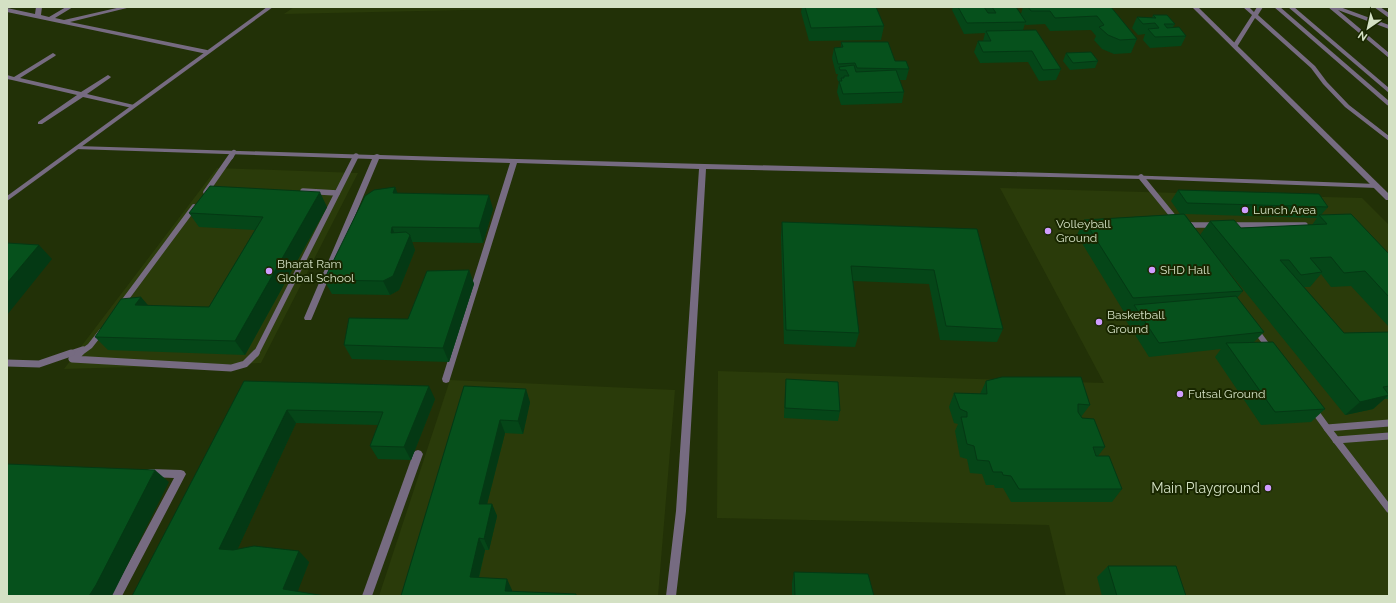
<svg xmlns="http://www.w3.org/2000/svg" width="1396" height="603" font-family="Raleway,sans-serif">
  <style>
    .built { fill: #2a3b0a }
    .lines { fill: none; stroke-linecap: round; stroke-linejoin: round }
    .service-far2 { stroke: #766b81; stroke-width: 4.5 }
    .service-far1 { stroke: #766b81; stroke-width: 5.5 }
    .service { stroke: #766b81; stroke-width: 7 }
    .minor { fill: #766b81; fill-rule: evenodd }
    .tertiary { fill: #766b81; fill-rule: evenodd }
    .wall { fill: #054618; fill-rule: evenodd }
    .shaded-wall { fill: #043914 }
    .building { fill: #06511c; stroke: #043914 }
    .poi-dot { fill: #d09dff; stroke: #192700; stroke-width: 1.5 }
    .labels { text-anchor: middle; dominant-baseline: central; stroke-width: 4; stroke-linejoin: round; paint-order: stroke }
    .poi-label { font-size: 12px; fill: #d4e1c4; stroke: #192700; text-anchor: start }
    .near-poi-label { font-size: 14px; fill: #d4e1c4; stroke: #192700; text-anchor: end }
  </style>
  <rect width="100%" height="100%" fill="#223107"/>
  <g class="built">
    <path d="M 294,7 L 608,7 L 284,14 Z"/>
    <path d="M 217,168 L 358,173 L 261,363 L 64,369 Z"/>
    <path d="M 1000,188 L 1362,198 L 1389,225 L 1389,596 L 1066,596 L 1049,525 L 717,518 L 718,371 L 1104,383 Z"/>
    <path d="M 450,380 L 675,390 L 658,596 L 379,596 Z"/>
  </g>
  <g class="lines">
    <path class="service-far2" d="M 231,157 L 234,152"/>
    <g class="service-far1">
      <path d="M 1141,177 L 1176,220"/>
      <path d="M 303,191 L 337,193"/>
      <path d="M 206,192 L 231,156"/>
      <path d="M 1186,225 L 1215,225"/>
      <path d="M 1232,225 L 1305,225"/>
      <path d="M 122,304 L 194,207"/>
      <path d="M 1255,329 L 1269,348"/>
      <path d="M 68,354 L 83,349"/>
      <path d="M 79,354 L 90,346 L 101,332"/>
      <path d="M 256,354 L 356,156"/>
    </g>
    <g class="service">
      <path d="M 80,353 L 72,359 L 231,368 L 245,364 L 256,353"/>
      <path d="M 7,363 L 39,364 L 71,353"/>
      <path d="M 1314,410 L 1327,428 L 1389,423"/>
      <path d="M 1327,428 L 1389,509"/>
      <path d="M 1336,440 L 1389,436"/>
    </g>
    <g class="minor">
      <path d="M 36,7 L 42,7 L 41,15 L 49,17 L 66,7 L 73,7 L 55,18 L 64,20 L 121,7 L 131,7 L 70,22 L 207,50 L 210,52 L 207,54 L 7,12 L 7,8 L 35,14 Z"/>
      <path d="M 1243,7 L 1249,7 L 1254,12 L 1257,7 L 1263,7 L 1258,15 L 1315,66 L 1327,82 L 1349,105 L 1389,136 L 1389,141 L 1345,107 L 1323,84 L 1311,68 L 1255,18 L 1237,47 L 1233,47 L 1232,46 L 1252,15 Z"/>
      <path d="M 1328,7 L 1340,7 L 1389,25 L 1389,29 L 1338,10 L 1389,53 L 1389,58 Z"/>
      <path d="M 1374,7 L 1380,7 L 1389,13 L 1389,18 Z"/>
      <path d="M 53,53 L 56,55 L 55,56 L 20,78 L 81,92 L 108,75 L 111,77 L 110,78 L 87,94 L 134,105 L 135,106 L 132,108 L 83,97 L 42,124 L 38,124 L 38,122 L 77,95 L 12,80 L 7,79 L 7,75 L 14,77 Z"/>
      <path d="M 77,146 L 374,155 L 377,154 L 380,155 C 712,165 1045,171 1377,184 L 1380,186 L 1377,188 L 1141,179 L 706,169 L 686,511 L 676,596 L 666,596 L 676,511 L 699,169 L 517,163 L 450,379 L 449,382 L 446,383 L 443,382 L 442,379 L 510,163 L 379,159 L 312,318 L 311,320 L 305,320 L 304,318 L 372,159 L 75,149 L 74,148 Z"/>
      <path d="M 418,450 L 421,451 L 423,454 L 372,596 L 362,596 L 413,454 L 415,451 Z"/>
      <path d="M 150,469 L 181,470 L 184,471 L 186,474 L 122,596 L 111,596 L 174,478 L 150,477 L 147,476 L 145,473 L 147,470 Z"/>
    </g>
    <g class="tertiary">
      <path d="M 267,7 L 273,7 L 7,201 L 7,196 Z"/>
      <path d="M 1192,7 L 1198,7 L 1389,194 L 1389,200 L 1386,200 Z"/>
      <path d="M 1274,7 L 1280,7 L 1389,101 L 1389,106 L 1387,105 Z"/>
      <path d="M 1288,7 L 1294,7 L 1389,88 L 1389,93 Z"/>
    </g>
  </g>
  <g class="wall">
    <path d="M 802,7 L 876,7 L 884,26 L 881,40 L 809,41 L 801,12 Z"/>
    <path d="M 953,7 L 984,7 L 985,8 L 985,7 L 1016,7 L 1021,14 L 1023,7 L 1111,7 L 1137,39 L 1131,53 L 1114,54 L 1102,49 L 1094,40 L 1096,36 L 1091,30 L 1050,31 L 1045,24 L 1026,25 L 1025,24 L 1023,30 L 1061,69 L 1056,80 L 1039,81 L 1028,62 L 980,63 L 974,52 L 978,41 L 983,41 L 985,33 L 964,34 L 952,10 Z"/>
    <path d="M 1153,15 L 1175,24 L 1173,27 L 1186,36 L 1181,46 L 1150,48 L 1143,40 L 1145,34 L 1138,35 L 1132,28 L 1137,17 L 1152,18 Z"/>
    <path d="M 841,42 L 895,61 L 909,69 L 906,80 L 899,80 L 904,92 L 902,103 L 841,105 L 837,92 L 839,81 L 841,81 L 838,81 L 837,78 L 838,74 L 836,74 L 832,58 L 834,48 L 841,47 Z"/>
    <path d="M 1066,53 L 1098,61 L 1095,68 L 1070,70 L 1063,61 Z"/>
    <path d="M 395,187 L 397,193 L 493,209 L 483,243 L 412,242 L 415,250 L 399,290 L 390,295 L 332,294 L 324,280 Z"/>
    <path d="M 1178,190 L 1328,207 L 1321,215 L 1389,254 L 1389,327 L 1351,286 L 1331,287 L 1321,274 L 1310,287 L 1304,287 L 1344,333 L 1389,332 L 1389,399 L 1384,399 L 1373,409 L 1345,415 L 1213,252 L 1243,291 L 1237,298 L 1264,332 L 1254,342 L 1325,409 L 1311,422 L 1261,425 L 1215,357 L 1221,349 L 1149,357 L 1125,319 L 1129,312 L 1124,312 L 1077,235 L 1084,220 L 1180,214 L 1171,201 ZM 1185,214 L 1317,218 L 1312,225 L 1241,228 L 1210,221 L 1200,235 Z"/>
    <path d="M 327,207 L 245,355 L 108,350 L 95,337 L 148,306 L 209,307 L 255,230 L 199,227 L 189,213 Z"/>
    <path d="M 782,222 L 977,229 L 1003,329 L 997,342 L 940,340 L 929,284 L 853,281 L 859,333 L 855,347 L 784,344 L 781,236 Z"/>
    <path d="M 469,270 L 474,284 L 449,362 L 352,359 L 344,345 L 408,319 Z"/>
    <path d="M 786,379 L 840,411 L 838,421 L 784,418 L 785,389 Z"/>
    <path d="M 244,381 L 435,399 L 411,460 L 378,459 L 370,446 L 378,425 L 296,423 L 237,550 L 309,562 L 297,592 L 132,596 Z"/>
    <path d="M 986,381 L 1090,405 L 1081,417 L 1105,447 L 1098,456 L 1122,489 L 1112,502 L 1011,502 L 1003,488 L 995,488 L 994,485 L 986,485 L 982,474 L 970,473 L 967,459 L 960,457 L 955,431 L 958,424 L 954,423 L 949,407 L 954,393 L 980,394 Z"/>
    <path d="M 464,386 L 530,402 L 523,434 L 505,433 L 487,504 L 492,504 L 497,516 L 489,550 L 485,550 L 479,578 L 512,590 L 512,591 L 401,596 Z"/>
    <path d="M 1108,566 L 1186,596 L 1102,596 L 1097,577 Z"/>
    <path d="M 794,572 L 874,596 L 875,596 L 792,596 L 792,583 Z"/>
  </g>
  <g class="shaded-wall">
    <path d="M 395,187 L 401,202 L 393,193 Z"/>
    <path d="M 320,192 L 327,207 L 245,355 L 235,341 Z"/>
    <path d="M 489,195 L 493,209 L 483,243 L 479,228 Z"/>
    <path d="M 392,227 L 398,242 L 391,233 Z"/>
    <path d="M 410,235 L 415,250 L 399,290 L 390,295 L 383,281 Z"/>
    <path d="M 39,245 L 52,259 L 7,315 L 7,283 Z"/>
    <path d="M 469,270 L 474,284 L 449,362 L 443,348 Z"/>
    <path d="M 141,297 L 153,311 L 135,305 Z"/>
    <path d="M 429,386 L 435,399 L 411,460 L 404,447 Z"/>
    <path d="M 526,389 L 530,402 L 523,434 L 518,421 Z"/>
    <path d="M 1389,395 L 1373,409 L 1345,415 L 1360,402 Z"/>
    <path d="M 287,410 L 296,423 L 232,561 L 219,549 Z"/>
    <path d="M 500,420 L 505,433 L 484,516 L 479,504 Z"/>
    <path d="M 155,470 L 169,482 L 112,596 L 89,596 Z"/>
    <path d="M 492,504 L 497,516 L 489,550 L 484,539 Z"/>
    <path d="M 479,538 L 485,550 L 476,588 L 470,577 Z"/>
    <path d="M 299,551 L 309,562 L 296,596 L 283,589 Z"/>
    <path d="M 507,579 L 512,590 L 511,596 L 505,591 Z"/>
  </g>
  <g class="building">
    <path d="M 805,7 L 876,7 L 884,26 L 811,28 Z"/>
    <path d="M 958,7 L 984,7 L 988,13 L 996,13 L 992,7 L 1016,7 L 1026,22 L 967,23 Z"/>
    <path d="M 1028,7 L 1111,7 L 1137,39 L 1120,40 L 1108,35 L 1099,27 L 1104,25 L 1097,16 L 1055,18 L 1050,11 L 1031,11 Z"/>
    <path d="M 1153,15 L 1167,15 L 1175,24 L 1164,24 L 1167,28 L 1179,27 L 1186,36 L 1155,37 L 1148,29 L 1159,28 L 1155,23 L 1143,24 L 1137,17 L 1156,18 Z"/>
    <path d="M 1036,30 L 1061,69 L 1043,70 L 1032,51 L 983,52 L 978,41 L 991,41 L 986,31 Z"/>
    <path d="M 841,42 L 888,42 L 895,61 L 906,61 L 909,69 L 857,68 L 855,63 L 838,64 L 834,48 L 843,47 Z"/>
    <path d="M 1091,52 L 1098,61 L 1073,63 L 1066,53 Z"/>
    <path d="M 854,65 L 856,72 L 896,70 L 904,92 L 843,94 L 839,81 L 842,81 L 841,78 L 844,78 L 844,76 L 849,76 L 846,70 L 840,70 L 839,67 Z"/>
    <path d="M 210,186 L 320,192 L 235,341 L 95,337 L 121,299 L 141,297 L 135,305 L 209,307 L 263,217 L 189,213 Z"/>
    <path d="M 395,187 L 393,193 L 489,195 L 479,228 L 392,227 L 391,233 L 406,232 L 410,235 L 393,276 L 383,281 L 324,280 L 365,196 L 374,190 Z"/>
    <path d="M 1178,190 L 1319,194 L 1328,207 L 1187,203 Z"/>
    <path d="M 1184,214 L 1243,291 L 1133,298 L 1084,220 Z"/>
    <path d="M 1351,214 L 1389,254 L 1389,297 L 1365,271 L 1344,273 L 1331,257 L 1310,258 L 1322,272 L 1301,275 L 1289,260 L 1280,260 L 1344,333 L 1389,332 L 1389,386 L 1383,387 L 1389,395 L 1360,402 L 1210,221 L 1234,220 L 1241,228 L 1327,224 L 1319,215 Z"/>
    <path d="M 782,222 L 977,229 L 1003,329 L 946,326 L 934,270 L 851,266 L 859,333 L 786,330 Z"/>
    <path d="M 7,243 L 39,245 L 7,283 Z"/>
    <path d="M 469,270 L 443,348 L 344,345 L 349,318 L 408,319 L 427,271 Z"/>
    <path d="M 1236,296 L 1264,332 L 1159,343 L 1134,305 Z"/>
    <path d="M 1273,342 L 1325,409 L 1275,412 L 1226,343 Z"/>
    <path d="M 1002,377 L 1081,377 L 1090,405 L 1078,404 L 1078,412 L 1082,418 L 1094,419 L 1105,447 L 1093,447 L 1096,456 L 1109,456 L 1122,489 L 1019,489 L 1011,476 L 1003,475 L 1002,472 L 993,472 L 989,461 L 977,460 L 974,446 L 967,444 L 961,417 L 967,417 L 967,412 L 960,409 L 954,393 L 987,394 L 986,381 Z"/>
    <path d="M 786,379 L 838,382 L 840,411 L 785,408 Z"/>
    <path d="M 244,381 L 429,386 L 404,447 L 370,446 L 383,412 L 287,410 L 219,549 L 233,550 L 254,546 L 299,551 L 283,589 L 325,596 L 132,596 Z"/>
    <path d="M 464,386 L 526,389 L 518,421 L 500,420 L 479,504 L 492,504 L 484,539 L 479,538 L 470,577 L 507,579 L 505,591 L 576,594 L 576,596 L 401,596 Z"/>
    <path d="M 7,464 L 155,470 L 96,585 L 89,596 L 7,596 Z"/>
    <path d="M 1108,566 L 1176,566 L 1186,596 L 1117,596 Z"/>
    <path d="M 794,572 L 868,574 L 874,596 L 875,596 L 795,596 Z"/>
  </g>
  <g class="poi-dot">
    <circle cx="1245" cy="210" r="4"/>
    <circle cx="1048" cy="231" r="4"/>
    <circle cx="1152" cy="270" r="4"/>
    <circle cx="269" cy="271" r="4"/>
    <circle cx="1099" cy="322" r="4"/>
    <circle cx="1180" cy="394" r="4"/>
    <circle cx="1268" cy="488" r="4"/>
  </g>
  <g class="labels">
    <g class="poi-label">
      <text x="1253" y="210">Lunch Area</text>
      <text x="1056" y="224">Volleyball<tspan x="1056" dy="14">Ground</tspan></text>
      <text x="277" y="264">Bharat Ram<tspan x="277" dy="14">Global School</tspan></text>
      <text x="1160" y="270">SHD Hall</text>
      <text x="1107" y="315">Basketball<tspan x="1107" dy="14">Ground</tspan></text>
      <text x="1188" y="394">Futsal Ground</text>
    </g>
    <g class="near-poi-label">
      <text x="1260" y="488">Main Playground</text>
    </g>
  </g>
  <rect width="1396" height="603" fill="none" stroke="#d4e1c4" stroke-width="16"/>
  <g transform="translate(1368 28) rotate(214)" stroke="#192700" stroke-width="3" paint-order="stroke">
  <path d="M0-3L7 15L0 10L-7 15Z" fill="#d4e1c4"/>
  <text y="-6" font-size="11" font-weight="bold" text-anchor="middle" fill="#d4e1c4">N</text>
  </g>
</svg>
